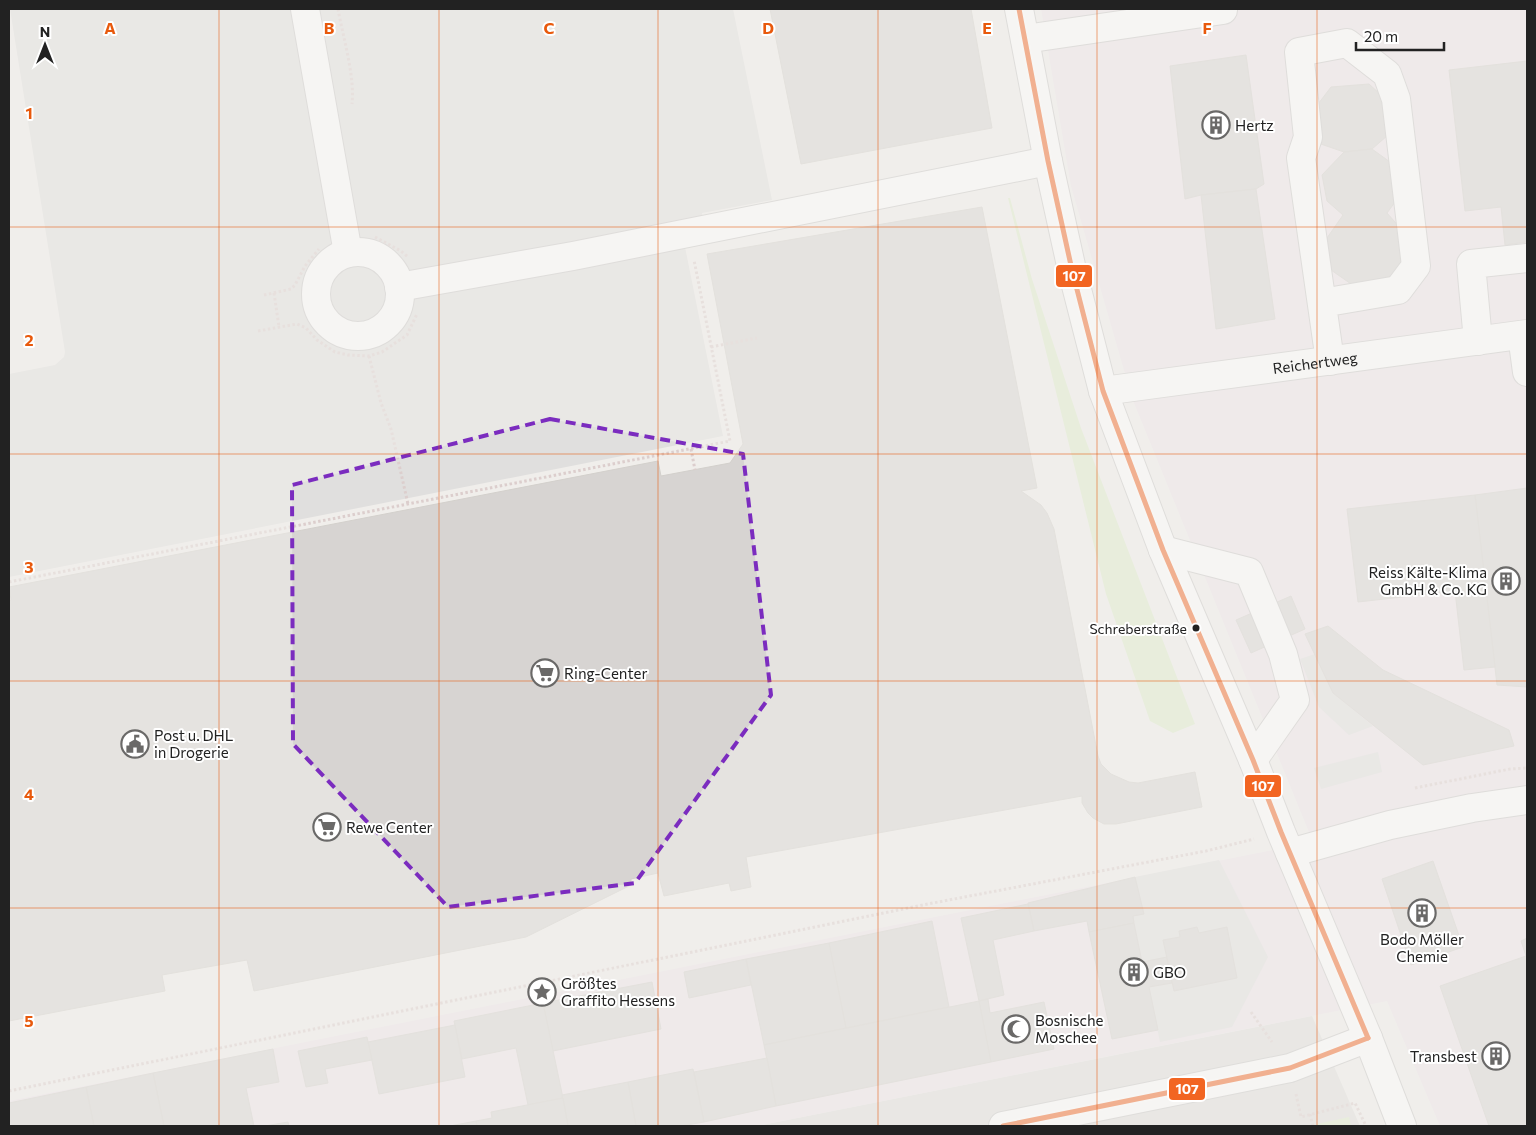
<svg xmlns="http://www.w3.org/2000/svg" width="1536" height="1135" font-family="Commissioner,sans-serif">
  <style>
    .residential { fill: #dfdedc }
    .industrial { fill: #ede4e9 }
    .grass { fill: #ddeccb }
    .parking { fill: #e0dfde }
    .building { fill: #d7d4d2; stroke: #d3d0cc }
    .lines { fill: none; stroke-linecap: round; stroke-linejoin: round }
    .minor-casing { stroke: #c9c8c7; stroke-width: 30 }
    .path { stroke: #dccecd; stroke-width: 3; stroke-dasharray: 2.5 2.5; stroke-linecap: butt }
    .minor { stroke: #fdfcfc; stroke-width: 28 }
    .bus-1-casing { stroke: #fff; stroke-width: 9 }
    .bus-1 { stroke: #f26522; stroke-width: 5 }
    .marked { fill: none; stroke: #7b2cbf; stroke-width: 4; stroke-dasharray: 10 6; stroke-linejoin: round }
    .grid { fill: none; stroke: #e8590c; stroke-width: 1; stroke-opacity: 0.55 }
    .bus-dot { fill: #222; stroke: #fff; stroke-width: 2 }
    .labels { text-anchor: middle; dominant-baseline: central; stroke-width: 4; stroke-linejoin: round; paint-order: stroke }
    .bus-label { font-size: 14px; fill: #222; stroke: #fff; text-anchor: end }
    .poi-label { font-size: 15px; fill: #222; stroke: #fff; text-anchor: start }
    .street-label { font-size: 15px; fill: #222; stroke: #fff }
    .grid-label { font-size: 16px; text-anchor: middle; font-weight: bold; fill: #e8590c; stroke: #fff; stroke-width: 4; stroke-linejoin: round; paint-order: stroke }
    .line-badge { stroke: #fff; stroke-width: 2 }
    .badge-label { font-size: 14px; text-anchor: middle; font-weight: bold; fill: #fff }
  </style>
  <rect width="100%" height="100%" fill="#f0eeeb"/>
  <path class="residential" d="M 1312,1016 L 1360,1126 L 757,1126 Z"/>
  <path class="industrial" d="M 1041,9 L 1527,9 L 1527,1126 L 1440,1126 L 1387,1001 L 757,1126 L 9,1126 L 9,1101 L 1313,842 L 1132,398 L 1071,186 Z"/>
  <g class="grass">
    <path d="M 1008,198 L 1010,198 L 1032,279 L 1081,428 L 1195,724 L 1173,733 L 1150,721 L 1106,594 Z"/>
    <path d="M 1349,1117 L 1351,1126 L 1317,1126 L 1317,1124 Z"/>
  </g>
  <g class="parking">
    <path d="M 10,9 L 733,9 L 772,200 L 702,213 L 707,243 L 685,247 L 723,436 L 9,577 L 9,374 L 55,365 L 64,357 L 65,352 Z"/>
    <path d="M 1315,654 L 1333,693 L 1373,726 L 1349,735 L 1319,707 L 1300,659 Z"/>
    <path d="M 1378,752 L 1382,772 L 1321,789 L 1314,768 Z"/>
    <path d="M 1219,860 L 1268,957 L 1232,1027 L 1160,1042 L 1149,987 L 1172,983 L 1174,991 L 1237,978 L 1199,933 L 1197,927 L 1179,931 L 1180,937 L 1163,940 L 1167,957 L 1142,962 L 1133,916 L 1144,913 L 1135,877 Z"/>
  </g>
  <g class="building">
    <path d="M 770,9 L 971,9 L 992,128 L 801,164 Z"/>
    <path d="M 1246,55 L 1264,184 L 1256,189 L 1201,195 L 1185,199 L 1170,66 Z"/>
    <path d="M 1527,61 L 1527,242 L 1505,245 L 1501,207 L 1465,211 L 1449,70 Z"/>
    <path d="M 1369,84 L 1392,105 L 1395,129 L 1372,149 L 1344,152 L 1315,142 L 1312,112 L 1331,87 Z"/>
    <path d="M 1372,149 L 1397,167 L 1401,194 L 1387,213 L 1402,230 L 1405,264 L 1383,284 L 1354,286 L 1331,270 L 1327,238 L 1343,215 L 1327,201 L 1322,175 L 1344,152 Z"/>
    <path d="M 1256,189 L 1275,319 L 1216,329 L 1201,195 Z"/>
    <path d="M 982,207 L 1037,488 L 1021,491 L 1041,505 L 1047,513 L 1054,529 L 1098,756 L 1101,764 L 1111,774 L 1129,782 L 1138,783 L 1195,772 L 1202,807 L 1116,824 L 1104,824 L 1093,818 L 1088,813 L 1082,803 L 1082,796 L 746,857 L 751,887 L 731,891 L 729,883 L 664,896 L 658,873 L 631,879 L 631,885 L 526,937 L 254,991 L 247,960 L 162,975 L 165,991 L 9,1021 L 9,601 L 11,600 L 9,587 L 658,461 L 661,476 L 730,463 L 743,444 L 707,254 Z"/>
    <path d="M 1527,488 L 1527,687 L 1497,685 L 1475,495 Z"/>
    <path d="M 1475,495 L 1495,667 L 1464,670 L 1455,591 L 1358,602 L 1347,509 Z"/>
    <path d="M 1291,596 L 1305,629 L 1251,653 L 1236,620 Z"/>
    <path d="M 1328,626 L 1383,670 L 1509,730 L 1514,746 L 1423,765 L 1333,693 L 1305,634 Z"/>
    <path d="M 1433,861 L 1463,947 L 1411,965 L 1382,879 Z"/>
    <path d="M 1135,877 L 1144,914 L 1133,916 L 1134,923 L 1089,932 L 1087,921 L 1034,931 L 1028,903 Z"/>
    <path d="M 1028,904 L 1034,931 L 993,940 L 1004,995 L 979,1001 L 961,918 Z"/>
    <path d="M 932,921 L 949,1007 L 846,1028 L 829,943 Z"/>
    <path d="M 1134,923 L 1142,962 L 1167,957 L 1172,983 L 1149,987 L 1158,1030 L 1112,1039 L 1089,932 Z"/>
    <path d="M 1197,927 L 1199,933 L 1227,927 L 1237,978 L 1174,991 L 1163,940 L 1180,937 L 1179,931 Z"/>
    <path d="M 1527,938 L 1527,1126 L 1489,1126 L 1440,986 L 1526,956 L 1521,941 Z"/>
    <path d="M 829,943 L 846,1028 L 764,1045 L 746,959 Z"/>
    <path d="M 746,959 L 751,985 L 689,998 L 684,972 Z"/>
    <path d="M 652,982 L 661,1029 L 553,1051 L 543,1003 Z"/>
    <path d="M 988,999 L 990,1013 L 1044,1002 L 1054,1049 L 991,1062 L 979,1001 Z"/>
    <path d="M 979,1001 L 991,1062 L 776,1106 L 764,1045 Z"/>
    <path d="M 543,1003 L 563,1098 L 528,1105 L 516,1048 L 462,1059 L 454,1021 Z"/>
    <path d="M 455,1025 L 465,1077 L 379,1094 L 368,1042 Z"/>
    <path d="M 367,1037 L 372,1060 L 325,1069 L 328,1083 L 306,1087 L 298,1051 Z"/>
    <path d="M 273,1049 L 279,1082 L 246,1088 L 254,1126 L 164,1126 L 153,1073 Z"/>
    <path d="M 767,1058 L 776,1106 L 704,1122 L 694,1072 Z"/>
    <path d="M 693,1069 L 704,1122 L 681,1126 L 636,1126 L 628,1082 Z"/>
    <path d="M 153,1073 L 164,1126 L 94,1126 L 86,1087 Z"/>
    <path d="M 628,1082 L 636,1126 L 568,1126 L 562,1095 Z"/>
    <path d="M 86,1087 L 94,1126 L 9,1126 L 9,1103 Z"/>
    <path d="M 563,1098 L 568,1126 L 477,1126 L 476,1121 L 492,1118 L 491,1112 Z"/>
    <path d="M 476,1121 L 477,1126 L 450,1126 Z"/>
    <path d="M 288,1122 L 289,1126 L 265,1126 Z"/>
  </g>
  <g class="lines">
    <g class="minor-casing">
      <g id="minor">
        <path d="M 305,9 L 348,253"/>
        <path d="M 1019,9 L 1048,161 L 1072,270 L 1103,391 L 1163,550 L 1253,760 L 1281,832 L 1368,1038 L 1402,1126"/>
        <path d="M 1025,39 L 1223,10"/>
        <circle cx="358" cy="294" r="42"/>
        <path d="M 399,287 L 573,256 L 1048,161"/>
        <path d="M 1322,303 L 1398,290 L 1416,266 L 1396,99 L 1387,74 L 1347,43 L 1299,52 L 1308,137 L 1301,158 L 1330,361"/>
        <path d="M 1522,335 L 1527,372"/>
        <path d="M 1478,341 L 1471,264 L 1527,258"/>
        <path id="s1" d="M 1103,391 L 1527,334"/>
        <path d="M 1163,550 L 1249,572 L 1283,654 L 1295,700 L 1253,760"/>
        <path d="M 1290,853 L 1390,825 L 1472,808 L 1527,800"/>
        <path d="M 1003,1126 L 1290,1068 L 1368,1038"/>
      </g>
    </g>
    <g class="path">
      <path d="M 338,9 C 343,37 355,76 352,104"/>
      <path d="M 375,237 L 401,251 L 408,257"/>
      <path d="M 274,293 L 279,327"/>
      <path d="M 264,295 L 291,289 L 295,285 L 305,266 L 319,249"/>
      <path d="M 258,331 L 297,324 L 306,328 L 317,340 L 335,352 L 348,355 L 369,356 L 382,352 L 407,335 L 417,314"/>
      <path d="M 711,347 L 757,338"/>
      <path d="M 369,356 L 381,403 L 391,429 L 408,504"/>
      <path d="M 691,449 L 695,470"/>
      <path d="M 9,582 L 730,441 L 694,260"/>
      <path d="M 1415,788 L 1510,769 L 1527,768"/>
      <path d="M 1251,1012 L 1272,1042"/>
      <path d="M 9,1091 L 933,903 L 1206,851 L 1254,839"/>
      <path d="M 1296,1094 L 1301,1117 L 1355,1103 L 1366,1126"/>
      <path d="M 1310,1114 L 1313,1126"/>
    </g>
    <use href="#minor" class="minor"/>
    <g class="bus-1-casing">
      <g id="bus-1">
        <path d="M 1019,9 L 1048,161 L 1072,270 L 1103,391 L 1163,550 L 1253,760 L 1281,832 L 1368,1038"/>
        <path d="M 1003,1126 L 1290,1068 L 1368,1038"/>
      </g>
    </g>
    <use href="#bus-1" class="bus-1"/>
  </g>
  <path d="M0 0H1536V1135H0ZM 550,419 L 743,454 L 771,695 L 635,883 L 448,907 L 293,744 L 292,485 Z" fill="#f0eeeb" fill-opacity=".55" fill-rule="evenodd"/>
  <path class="marked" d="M 550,419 L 743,454 L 771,695 L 635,883 L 448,907 L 293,744 L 292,485 Z"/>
  <path class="grid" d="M 219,9 L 219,1126M 439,9 L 439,1126M 658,9 L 658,1126M 878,9 L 878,1126M 1097,9 L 1097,1126M 1317,9 L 1317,1126M 9,227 L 1527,227M 9,454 L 1527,454M 9,681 L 1527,681M 9,908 L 1527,908"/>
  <defs>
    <g id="building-ring" transform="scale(1.4375)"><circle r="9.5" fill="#fff" stroke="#6a6968" stroke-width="1.5"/><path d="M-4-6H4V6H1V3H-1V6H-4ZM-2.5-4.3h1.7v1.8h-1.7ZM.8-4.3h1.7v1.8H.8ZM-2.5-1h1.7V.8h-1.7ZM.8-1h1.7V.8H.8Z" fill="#6a6968"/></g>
    <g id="supermarket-ring" transform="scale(1.4375)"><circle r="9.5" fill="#fff" stroke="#6a6968" stroke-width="1.5"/><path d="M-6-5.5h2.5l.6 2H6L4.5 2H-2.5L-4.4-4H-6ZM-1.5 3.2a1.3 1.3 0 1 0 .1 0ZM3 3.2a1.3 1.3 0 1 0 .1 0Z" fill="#6a6968"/></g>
    <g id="civic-ring" transform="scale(1.4375)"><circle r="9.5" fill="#fff" stroke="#6a6968" stroke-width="1.5"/><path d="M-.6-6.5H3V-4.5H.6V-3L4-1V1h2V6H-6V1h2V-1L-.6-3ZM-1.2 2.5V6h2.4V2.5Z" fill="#6a6968"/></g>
    <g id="sight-ring" transform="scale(1.4375)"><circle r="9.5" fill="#fff" stroke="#6a6968" stroke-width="1.5"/><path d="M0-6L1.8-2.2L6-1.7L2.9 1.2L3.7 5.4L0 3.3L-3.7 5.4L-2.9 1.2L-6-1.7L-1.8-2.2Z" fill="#6a6968"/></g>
    <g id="mosque-ring" transform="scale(1.4375)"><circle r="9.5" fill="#fff" stroke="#6a6968" stroke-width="1.5"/><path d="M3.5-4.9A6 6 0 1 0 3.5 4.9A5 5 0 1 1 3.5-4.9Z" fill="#6a6968"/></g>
  </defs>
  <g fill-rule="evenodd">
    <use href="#building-ring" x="1216" y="125"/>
    <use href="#building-ring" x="1506" y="581"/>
    <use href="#supermarket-ring" x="545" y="673"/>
    <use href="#civic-ring" x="135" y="744"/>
    <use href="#supermarket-ring" x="327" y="827"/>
    <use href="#building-ring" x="1422" y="913"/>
    <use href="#building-ring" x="1134" y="972"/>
    <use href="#sight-ring" x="542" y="992"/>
    <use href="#mosque-ring" x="1016" y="1029"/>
    <use href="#building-ring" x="1496" y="1056"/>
  </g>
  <circle class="bus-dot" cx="1196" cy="628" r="4.5"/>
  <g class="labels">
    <g class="bus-label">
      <text x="1187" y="628">Schreberstraße</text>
    </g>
    <g class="poi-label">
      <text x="1235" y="125">Hertz</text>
      <text x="1487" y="572" text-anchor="end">Reiss Kälte-Klima<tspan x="1487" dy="17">GmbH &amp; Co. KG</tspan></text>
      <text x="564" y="673">Ring-Center</text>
      <text x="154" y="735">Post u. DHL<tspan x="154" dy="17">in Drogerie</tspan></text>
      <text x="346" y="827">Rewe Center</text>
      <text x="1422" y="939" text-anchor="middle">Bodo Möller<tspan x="1422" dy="17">Chemie</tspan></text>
      <text x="1153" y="972">GBO</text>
      <text x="561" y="983">Größtes<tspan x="561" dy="17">Graffito Hessens</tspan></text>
      <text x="1035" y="1020">Bosnische<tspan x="1035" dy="17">Moschee</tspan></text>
      <text x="1477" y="1056" text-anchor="end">Transbest</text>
    </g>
    <g class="street-label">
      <text stroke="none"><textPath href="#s1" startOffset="214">Reichertweg</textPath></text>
    </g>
  </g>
  <g class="grid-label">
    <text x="110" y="34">A</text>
    <text x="329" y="34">B</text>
    <text x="549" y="34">C</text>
    <text x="768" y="34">D</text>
    <text x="987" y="34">E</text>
    <text x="1207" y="34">F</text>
    <text x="29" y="119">1</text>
    <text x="29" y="346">2</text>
    <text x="29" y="573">3</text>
    <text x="29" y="800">4</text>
    <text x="29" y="1027">5</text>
  </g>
  <g class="line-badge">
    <rect x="1055" y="264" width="38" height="24" rx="5" fill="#f26522"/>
    <rect x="1244" y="774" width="38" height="24" rx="5" fill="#f26522"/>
    <rect x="1168" y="1077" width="38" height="24" rx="5" fill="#f26522"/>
  </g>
  <g class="badge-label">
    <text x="1074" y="281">107</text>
    <text x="1263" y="791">107</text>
    <text x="1187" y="1094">107</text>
  </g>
  <rect width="1536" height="1135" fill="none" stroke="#222222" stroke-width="20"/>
  <g transform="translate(45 45)" stroke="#ffffff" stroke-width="4" paint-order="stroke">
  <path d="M0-4L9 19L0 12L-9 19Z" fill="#222222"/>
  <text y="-8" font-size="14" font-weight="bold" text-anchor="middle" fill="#222222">N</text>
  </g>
  <path d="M1356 42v8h88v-8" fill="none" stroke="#222222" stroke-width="2.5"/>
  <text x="1364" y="42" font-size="15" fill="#222222" stroke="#ffffff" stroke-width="4" paint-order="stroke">20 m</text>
</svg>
